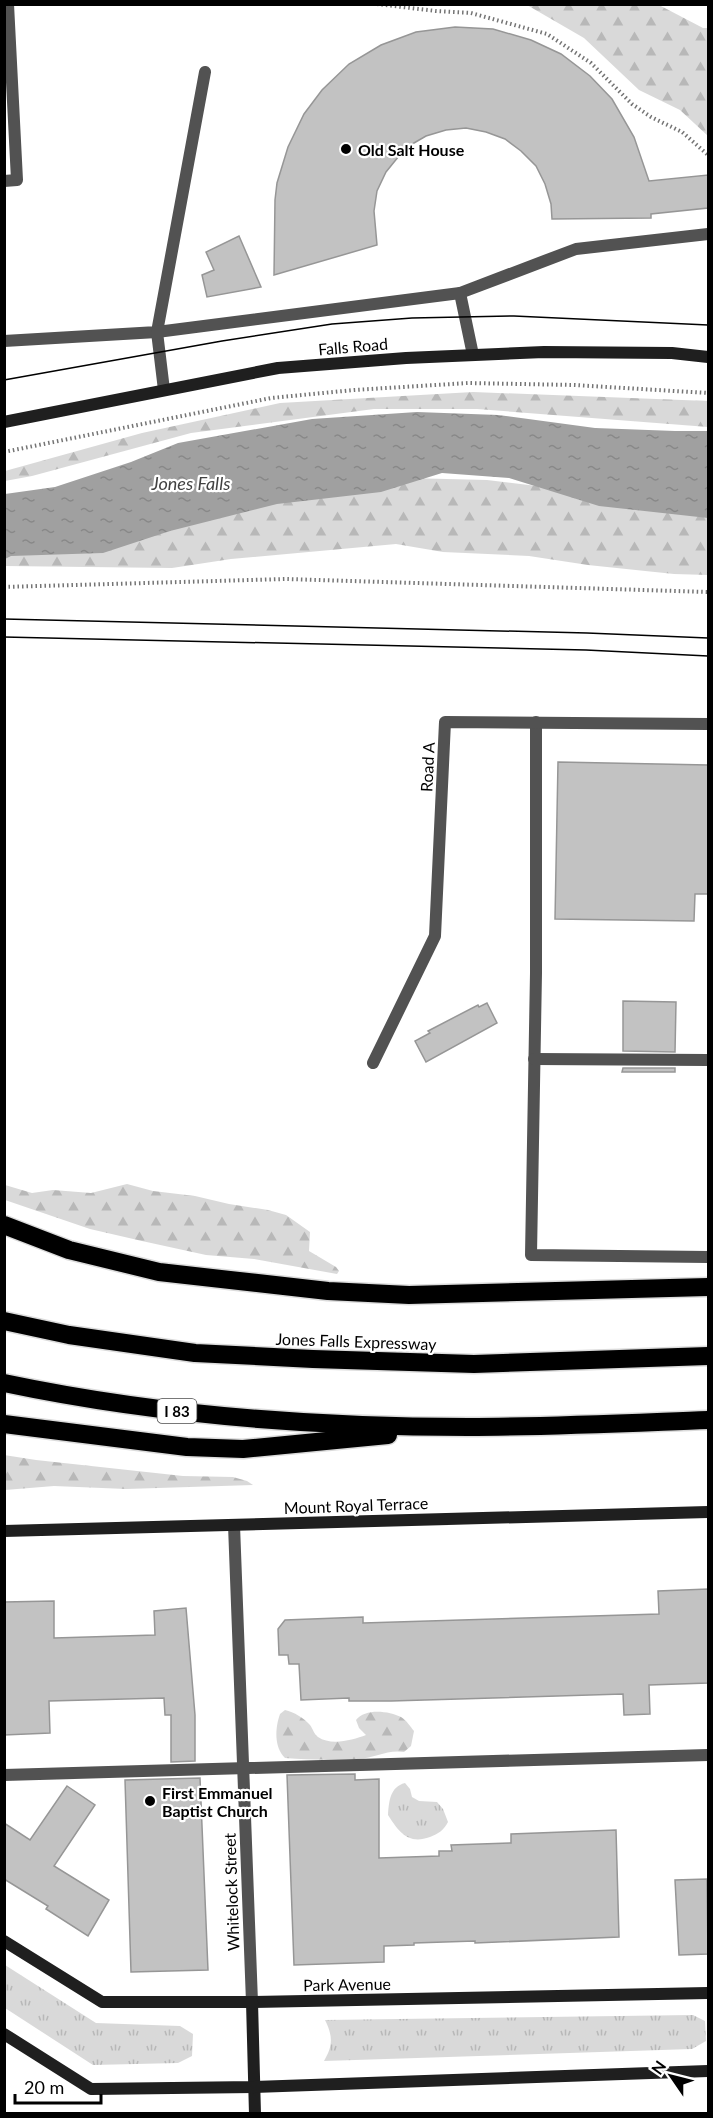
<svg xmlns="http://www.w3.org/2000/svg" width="713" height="2118" font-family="Lato,sans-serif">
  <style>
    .grass { fill: url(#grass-tufts) }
    .forest { fill: url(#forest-firs) }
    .water { fill: url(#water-ripples) }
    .building { fill: #c2c2c2; stroke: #969696; stroke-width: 1.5 }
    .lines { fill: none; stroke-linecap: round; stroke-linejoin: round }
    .highway-casing { stroke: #dbdbdb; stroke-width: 21 }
    .path { stroke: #747474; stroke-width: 4; stroke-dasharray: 1.5 3; stroke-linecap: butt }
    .lane { stroke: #525252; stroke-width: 12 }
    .street { stroke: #525252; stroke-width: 12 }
    .secondary { stroke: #1f1f1f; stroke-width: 12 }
    .highway { stroke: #000; stroke-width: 18 }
    .tram { stroke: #000; stroke-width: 1.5 }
    .poi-dot { fill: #000; stroke: #fff; stroke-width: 2 }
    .labels { text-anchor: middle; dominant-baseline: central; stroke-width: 4.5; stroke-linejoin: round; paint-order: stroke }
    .shield { fill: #fff; stroke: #4c4c4c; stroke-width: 1.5 }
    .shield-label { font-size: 15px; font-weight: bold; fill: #000 }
    .poi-label { font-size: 16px; font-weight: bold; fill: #000; stroke: #fff; text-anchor: start }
    .street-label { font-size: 16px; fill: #000; stroke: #fff }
    .water-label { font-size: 18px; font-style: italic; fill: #414141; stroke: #fff }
  </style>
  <defs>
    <pattern id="grass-tufts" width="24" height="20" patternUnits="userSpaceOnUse" patternTransform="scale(1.5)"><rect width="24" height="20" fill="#d9d9d9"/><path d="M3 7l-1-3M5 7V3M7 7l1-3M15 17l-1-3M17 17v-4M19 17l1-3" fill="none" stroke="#b8b8b8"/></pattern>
    <pattern id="forest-firs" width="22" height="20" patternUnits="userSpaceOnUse" patternTransform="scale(1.5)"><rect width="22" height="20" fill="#d9d9d9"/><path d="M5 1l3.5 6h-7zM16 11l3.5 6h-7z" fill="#b8b8b8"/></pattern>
    <pattern id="water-ripples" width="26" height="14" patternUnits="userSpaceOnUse" patternTransform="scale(1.5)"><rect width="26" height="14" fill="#a0a0a0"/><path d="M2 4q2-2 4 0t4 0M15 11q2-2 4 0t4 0" fill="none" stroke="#888"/></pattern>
  </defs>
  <rect width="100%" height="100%" fill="#fff"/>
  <g class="grass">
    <path d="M 405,1783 L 410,1789 L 412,1797 L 419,1801 L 437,1802 L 443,1809 L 448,1822 C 444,1830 438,1834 430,1837 C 408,1845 399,1832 388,1815 C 389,1801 390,1787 405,1783 Z"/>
    <path d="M 5,1965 L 96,2023 L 180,2026 L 193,2034 L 192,2056 L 178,2063 L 93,2065 L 5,2008 Z"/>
    <path d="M 693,2015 L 705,2021 L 706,2041 L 692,2049 L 324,2061 C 333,2046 333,2036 325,2020 Z"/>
  </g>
  <g class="forest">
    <path d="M 527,5 L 659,5 L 703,28 L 708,28 L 708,136 L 680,110 L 639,90 L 584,38 Z"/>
    <path d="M 473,392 L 708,401 L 708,427 L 477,409 L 374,409 L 191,433 L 32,476 L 5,481 L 5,471 L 142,433 L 280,403 Z"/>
    <path d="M 366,477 L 487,480 L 611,495 L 708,515 L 708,575 L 674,574 L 588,565 L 529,556 L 443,552 L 396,544 L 231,559 L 172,568 L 5,566 L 5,556 Z"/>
    <path d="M 127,1184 L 153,1191 L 195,1196 L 229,1204 L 268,1210 L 286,1215 L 310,1232 L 309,1251 L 336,1267 L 339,1271 L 337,1274 L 254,1259 L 206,1255 L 142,1241 L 90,1229 L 5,1200 L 5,1185 L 32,1193 L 53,1190 L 91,1193 Z"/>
    <path d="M 4,1455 L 36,1460 L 183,1476 L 233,1477 L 247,1481 L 253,1485 L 126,1489 L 54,1486 L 5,1490 Z"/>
    <path d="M 285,1710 C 294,1712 304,1718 310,1725 C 313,1729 314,1734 318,1737 C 331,1746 353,1740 366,1735 L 359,1728 L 356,1720 C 365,1708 389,1711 401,1717 C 407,1721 410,1726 414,1731 L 411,1746 L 404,1752 C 388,1749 375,1758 358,1759 C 334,1760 309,1760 285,1758 C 274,1747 275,1728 280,1714 Z"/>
  </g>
  <path class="water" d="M 417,412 L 498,415 L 595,428 L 675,431 L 708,431 L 708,518 L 599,506 L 509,478 L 442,473 L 381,492 L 277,504 L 170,531 L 103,553 L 11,556 L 5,559 L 5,494 L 55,487 L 131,462 L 178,443 L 312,419 Z"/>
  <g class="building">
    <path d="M 455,27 L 493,29 L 531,40 L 561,54 L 590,76 L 612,99 L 634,137 L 649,181 L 708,175 L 708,208 L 651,214 L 651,218 L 552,219 L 551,204 L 545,184 L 536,166 L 521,151 L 505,139 L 486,132 L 466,128 L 446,130 L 426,136 L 414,143 L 403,151 L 386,172 L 377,191 L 374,211 L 377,245 L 274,275 L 275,200 L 277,183 L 288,147 L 304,114 L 322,90 L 349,64 L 381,45 L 416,32 Z"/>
    <path d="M 239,236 L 261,287 L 207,297 L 202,275 L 214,270 L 206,252 Z"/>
    <path d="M 558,762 L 708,765 L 708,894 L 695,894 L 694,921 L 555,919 Z"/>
    <path d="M 623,1001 L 676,1002 L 675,1052 L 623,1051 Z"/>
    <path d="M 487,1003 L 497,1023 L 426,1062 L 415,1041 L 430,1033 L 428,1031 L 478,1005 L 479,1007 Z"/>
    <path d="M 623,1068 L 675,1068 L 675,1072 L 622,1072 Z"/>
    <path d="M 708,1589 L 708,1683 L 649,1685 L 650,1714 L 624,1715 L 623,1694 L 391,1701 L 349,1701 L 349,1698 L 301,1700 L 299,1664 L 289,1664 L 288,1655 L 279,1655 L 278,1629 L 285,1620 L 363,1617 L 363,1623 L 659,1614 L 658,1591 Z"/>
    <path d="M 54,1601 L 54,1638 L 155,1635 L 154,1611 L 186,1608 L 195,1715 L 195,1761 L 171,1762 L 171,1715 L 165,1715 L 164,1698 L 49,1701 L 50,1733 L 4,1735 L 4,1602 Z"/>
    <path d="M 355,1774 L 355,1780 L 379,1779 L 379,1858 L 439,1856 L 439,1851 L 452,1851 L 451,1845 L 511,1843 L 511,1834 L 616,1830 L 619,1937 L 475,1943 L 475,1941 L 414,1943 L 414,1945 L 384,1946 L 384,1962 L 294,1965 L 287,1775 Z"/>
    <path d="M 200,1778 L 208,1970 L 131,1972 L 125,1780 Z"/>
    <path d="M 67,1786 L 95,1805 L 54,1866 L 109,1900 L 88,1936 L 46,1909 L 48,1906 L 4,1879 L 4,1823 L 30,1840 Z"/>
    <path d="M 707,1879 L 708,1954 L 679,1955 L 675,1880 Z"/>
  </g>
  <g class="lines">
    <g class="highway-casing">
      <g id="highway">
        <path d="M 4,1225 L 69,1250 L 159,1272 L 328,1291 L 409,1295 L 708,1287"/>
        <path d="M 4,1321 L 69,1335 L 195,1353 L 313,1359 L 474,1364 L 708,1356"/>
        <path d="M 4,1383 C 156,1415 314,1427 468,1427 C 548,1427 629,1423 708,1420"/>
        <path d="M 4,1424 L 187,1447 L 243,1449 L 388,1435"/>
      </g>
    </g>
    <g class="path">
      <path d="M 377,4 L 436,11 L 471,13 L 547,34 L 591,63 L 632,104 L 651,117 L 682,132 L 708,155"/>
      <path d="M 4,452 L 271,398 L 354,390 L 468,383 L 574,385 L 708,393"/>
      <path d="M 4,587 L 286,579 L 708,592"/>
    </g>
    <g class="lane">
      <path d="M 4,181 L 17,180 L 8,4"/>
      <path d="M 460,293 L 576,249 L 708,234"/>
      <path d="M 4,341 L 157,332 L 205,72"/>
      <path d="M 164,390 L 157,332 L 460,293 L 473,355"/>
      <path d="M 536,722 L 536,973 L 531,1255 L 708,1257"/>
      <path d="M 534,1059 L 708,1060"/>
      <path d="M 373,1063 L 435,936 L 445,722 L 708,724"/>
      <path d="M 4,1775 L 708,1755"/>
    </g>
    <path class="street" d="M 234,1525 L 252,2002"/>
    <g class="secondary">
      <path d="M 4,422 L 278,368 L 406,358 L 544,352 L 672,353 L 708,357"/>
      <path d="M 4,1531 L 708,1512"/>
      <path d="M 4,1941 L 102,2002 L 252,2002 L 708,1993"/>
      <path d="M 252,2002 L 255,2114"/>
      <path d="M 4,2034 L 91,2089 L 254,2087 L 708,2071"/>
    </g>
    <use href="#highway" class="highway"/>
    <g class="tram">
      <path d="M 4,380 L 222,341 L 332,324 L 412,318 L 514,316 L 708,325"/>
      <path d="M 4,619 L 587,633 L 708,638"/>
      <path d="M 4,637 L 586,650 L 708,656"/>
    </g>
  </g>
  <g class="poi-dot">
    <circle cx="346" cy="149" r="6"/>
    <circle cx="150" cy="1801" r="6"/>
  </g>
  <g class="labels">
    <rect class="shield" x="157.5" y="1399" width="39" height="24" rx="4.5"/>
    <g class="shield-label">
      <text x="177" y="1411">I 83</text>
    </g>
    <g class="poi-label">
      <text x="358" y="149">Old Salt House</text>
      <text x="162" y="1792">First Emmanuel<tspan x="162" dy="18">Baptist Church</tspan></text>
    </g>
    <g class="street-label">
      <text transform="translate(353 346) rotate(-5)">Falls Road</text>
      <text transform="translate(427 767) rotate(-87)">Road A</text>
      <text transform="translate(356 1341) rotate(2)">Jones Falls Expressway</text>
      <text transform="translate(356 1505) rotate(-2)">Mount Royal Terrace</text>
      <text transform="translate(231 1892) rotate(-92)">Whitelock Street</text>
      <text transform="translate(347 1984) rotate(-1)">Park Avenue</text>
    </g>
    <g class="water-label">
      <text x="191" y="483">Jones Falls</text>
    </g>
  </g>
  <rect width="713" height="2118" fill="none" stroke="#000000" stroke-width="12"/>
  <g transform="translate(671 2076) rotate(305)" stroke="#ffffff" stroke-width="4.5" paint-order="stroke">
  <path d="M0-4.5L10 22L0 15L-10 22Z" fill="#000000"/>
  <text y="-9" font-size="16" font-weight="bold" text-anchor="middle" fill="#000000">N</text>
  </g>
  <path d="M15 2094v9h86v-9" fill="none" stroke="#000000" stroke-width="3"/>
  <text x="24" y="2094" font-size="18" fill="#000000" stroke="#ffffff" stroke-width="4.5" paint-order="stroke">20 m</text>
</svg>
